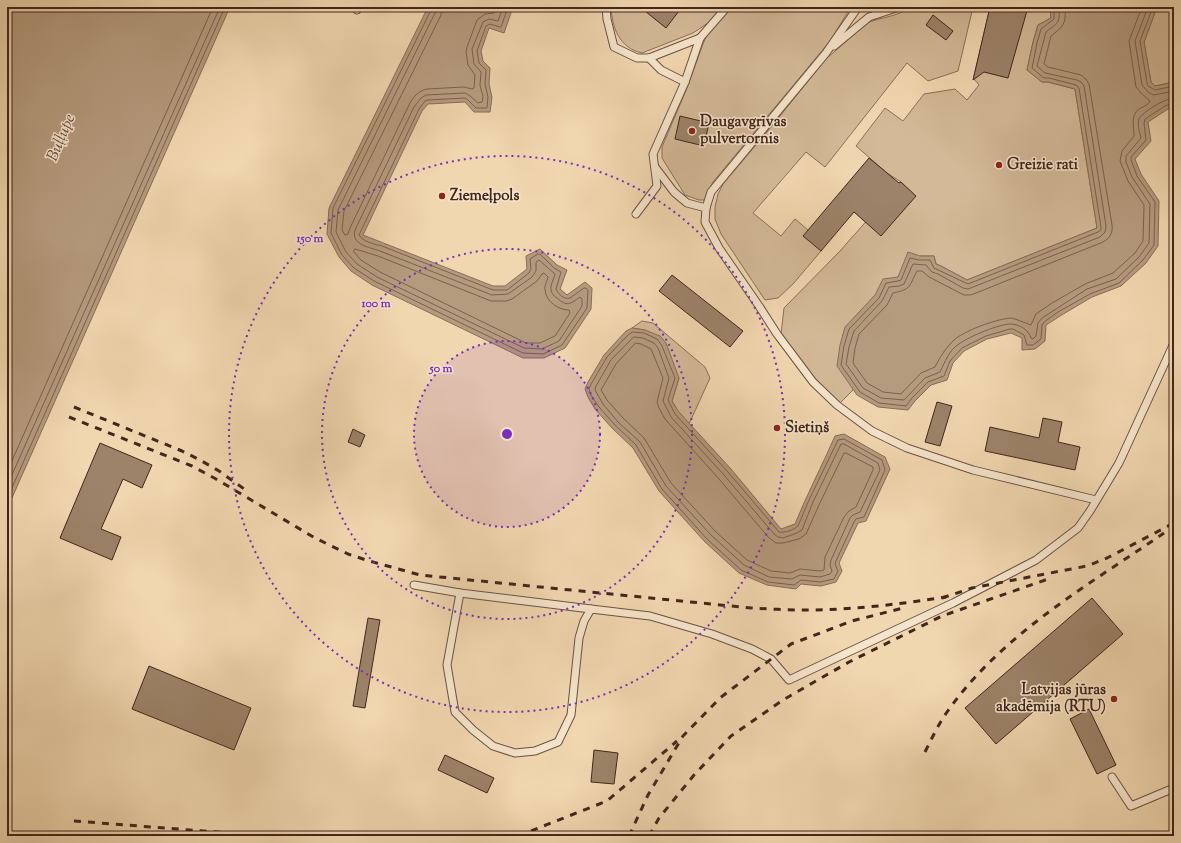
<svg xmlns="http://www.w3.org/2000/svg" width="1181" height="843" font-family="'Sorts Mill Goudy',serif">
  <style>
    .green { fill: #d3b997; stroke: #8a705a }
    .water { fill: #b59b7e; stroke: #866d57 }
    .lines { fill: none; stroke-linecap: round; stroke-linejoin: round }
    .shore { stroke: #7a614d; stroke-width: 1 }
    .building { fill: #9c8369; stroke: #40271c }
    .service-casing { stroke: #6c5341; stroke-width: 9 }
    .service { stroke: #f6e5cc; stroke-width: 7 }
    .rail { stroke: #40271c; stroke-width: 3; stroke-dasharray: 7 7; stroke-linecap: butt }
    .ring { fill: none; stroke: #7b2cbf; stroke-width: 2; stroke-dasharray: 2 4 }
    .poi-dot { fill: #8f2418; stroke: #f6e5cc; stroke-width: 1.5 }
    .labels { text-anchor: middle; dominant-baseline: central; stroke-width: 3; stroke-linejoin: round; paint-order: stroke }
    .poi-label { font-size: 15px; font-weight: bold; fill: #40271c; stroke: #f6e5cc; text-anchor: start }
    .water-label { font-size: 16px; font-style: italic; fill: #634a39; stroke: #f6e5cc }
    .centre { fill: #7b2cbf; stroke: #f6e5cc; stroke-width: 2 }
    .ring-label { font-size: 12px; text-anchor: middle; font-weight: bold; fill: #7b2cbf; stroke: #f6e5cc; stroke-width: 3; stroke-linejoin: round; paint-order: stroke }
  </style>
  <rect width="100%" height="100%" fill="#f1d7b0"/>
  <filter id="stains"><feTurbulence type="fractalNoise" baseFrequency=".005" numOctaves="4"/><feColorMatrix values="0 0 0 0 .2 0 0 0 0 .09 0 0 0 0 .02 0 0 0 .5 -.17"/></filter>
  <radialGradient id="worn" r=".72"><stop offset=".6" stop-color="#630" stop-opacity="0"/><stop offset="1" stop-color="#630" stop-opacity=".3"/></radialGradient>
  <g class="green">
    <path d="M 611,7 L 723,7 L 711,21 L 693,33 L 642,53 C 619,48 612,27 611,7 Z"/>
    <path d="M 731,7 L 851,7 L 830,41 L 713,182 L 707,193 L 705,200 L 699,200 L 685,195 L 662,158 L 662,147 L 687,88 L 703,44 L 707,35 Z"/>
    <path d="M 909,7 L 973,7 L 958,71 L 928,81 L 907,63 L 825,167 L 806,152 L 753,213 L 781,236 L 795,219 L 808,230 L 821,251 L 793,284 L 778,298 L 765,300 L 721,234 L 715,219 L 715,207 L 718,194 L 723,184 L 767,132 L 826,59 L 867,23 C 880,17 899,17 909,7 Z"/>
    <path d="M 990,7 L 1050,7 L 1051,18 L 1038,25 L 1033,42 L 1027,70 L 1042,82 L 1048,82 L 1075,89 L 1097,228 L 967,280 L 941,266 L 936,264 L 934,256 L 920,256 L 898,277 L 852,376 L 853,390 L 839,404 L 814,377 L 781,334 L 784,308 L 840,251 L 901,182 L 887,173 L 856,146 L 885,108 L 903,121 L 924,94 L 955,89 L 967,100 L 979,85 L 974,79 L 974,76 Z"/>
    <path d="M 1157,7 L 1174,7 L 1174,82 L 1155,86 L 1151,82 L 1144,42 Z"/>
    <path d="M 642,321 L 653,323 L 705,367 L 710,378 L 689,424 L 678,411 L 672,401 L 679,378 L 645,330 L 632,328 Z"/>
  </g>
  <g class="water">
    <path d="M 13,7 L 230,7 L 7,509 L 7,22 Z"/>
    <path d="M 428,7 L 513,7 L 504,33 L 489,28 L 481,51 L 483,61 L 490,68 L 489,84 L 492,97 L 490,112 L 474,112 L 465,102 L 428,104 L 422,111 L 363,235 L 493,286 L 505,286 L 527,269 L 526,256 L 540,249 L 557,265 L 567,270 L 560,289 L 567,295 L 585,282 L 592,288 L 591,309 L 565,348 L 544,358 L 523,358 L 372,285 L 351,271 L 339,257 L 327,234 L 329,208 Z"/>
    <path d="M 1050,7 L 1157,7 L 1144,42 L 1151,82 L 1155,86 L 1174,82 L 1174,106 L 1168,109 L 1148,122 L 1151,141 L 1135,159 L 1141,174 L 1159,201 L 1158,246 L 1146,263 L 1121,286 L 1092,297 L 1060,316 L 1046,325 L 1045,341 L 1035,349 L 1022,350 L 1022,338 L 1011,333 L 987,339 L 964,351 L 953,363 L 947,380 L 931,385 L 915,401 L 908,410 L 878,407 L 857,395 L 837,366 L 840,345 L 845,327 L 875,295 L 883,279 L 898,277 L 908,252 L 920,256 L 934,256 L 936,264 L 941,266 L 967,280 L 1097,228 L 1075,89 L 1048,82 L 1042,82 L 1027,70 L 1033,42 L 1038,25 L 1051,18 Z"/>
    <path d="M 632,328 L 645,330 L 660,336 L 666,343 L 679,378 L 672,401 L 678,411 L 731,469 L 781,529 L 795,524 C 807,494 822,466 835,436 L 844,434 L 885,457 L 890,469 L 866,521 L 858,523 L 839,563 L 842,571 L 836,582 L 821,586 L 801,584 L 796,589 L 767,585 L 739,573 L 705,542 L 659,491 L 633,448 L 612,428 L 595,409 L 588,397 L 585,389 L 588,382 L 604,355 L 626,331 Z"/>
  </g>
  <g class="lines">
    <g class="shore">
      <path d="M 431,7 L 431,10 L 333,208 L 331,233 L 342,255 L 354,268 L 374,281 L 523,353 L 543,354 L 562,345 L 587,308 L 588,290 L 586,288 L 584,288 L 570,298 C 564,300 558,294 556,289 L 561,272 L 554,268 L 540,254 L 538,254 L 530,259 L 531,269 L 529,273 L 507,290 L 493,290 L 382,246 C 374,244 363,242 359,235 L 419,109 L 425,101 L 428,100 L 465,98 L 468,100 L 476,108 L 487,108 L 488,97 L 485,84 L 486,70 L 479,63 L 477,51 L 486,26 L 490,24 L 500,27 L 501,27 L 508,7"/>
      <path d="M 436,7 L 435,13 L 338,210 L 336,232 L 346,252 L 357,264 L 377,277 L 524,348 L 542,349 L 559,341 L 582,306 L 582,299 L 580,297 C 570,304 567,307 557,298 C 554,296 552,294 551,290 C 550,285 554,279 555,274 L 539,260 L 536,262 L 536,271 L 532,277 L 508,294 L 492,295 L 380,251 C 369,247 351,245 355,230 L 414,107 L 421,98 L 426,95 L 465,93 L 470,96 L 478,103 L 482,102 L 483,97 L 480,85 L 481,72 L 474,64 L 472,49 L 483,22 L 489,19 L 498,21 L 503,7"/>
      <path d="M 442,7 L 441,15 L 344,211 L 342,230 L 345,235 L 348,234 L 350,228 L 409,105 C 413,97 418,91 427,89 L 464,87 L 472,89 L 474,88 L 475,75 L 468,65 L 466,52 L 467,47 L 477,20 L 485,14 L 494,13 L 497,7"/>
      <path d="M 1054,7 L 1054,19 L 1041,29 L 1037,43 L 1032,68 L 1044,78 L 1049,78 L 1076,85 L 1079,88 L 1101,227 L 1101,230 L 1098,232 L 968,284 L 934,268 L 930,260 L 919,260 L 910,258 L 901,280 L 898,281 L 886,283 L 879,298 L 849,329 L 844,346 L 841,365 L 860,392 L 879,403 L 906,406 L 912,398 L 928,382 L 944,376 L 950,361 L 962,348 L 986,336 L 1010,329 L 1013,329 L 1024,335 L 1027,345 L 1033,345 L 1041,339 L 1042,325 L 1044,322 L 1058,312 L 1090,294 L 1119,283 L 1143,260 L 1154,245 L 1155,202 L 1137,176 L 1131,160 L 1131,157 L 1146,140 L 1144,123 L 1145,119 L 1165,106 L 1174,103"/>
      <path d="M 1059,7 C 1060,25 1058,22 1046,32 L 1037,66 L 1045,73 L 1077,80 L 1081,82 L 1084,86 L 1106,226 L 1105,232 L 1100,237 L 968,289 L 963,288 L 938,274 L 932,272 L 926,265 L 913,264 L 904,284 L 899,286 L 889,287 L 882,301 L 854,331 L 849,347 L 846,364 L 863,388 L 881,398 L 904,400 L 925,378 L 940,372 C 945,362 949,350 959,344 C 968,337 1001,323 1012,324 C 1020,325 1029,330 1031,338 L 1033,339 L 1036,336 L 1038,323 L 1042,318 L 1087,289 L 1116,279 L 1139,257 L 1149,243 L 1150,204 L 1132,177 L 1126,162 L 1126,156 L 1141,138 C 1140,133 1137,125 1139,119 C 1142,112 1166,98 1174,98"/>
      <path d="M 1065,7 C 1066,24 1064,26 1051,36 L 1044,64 L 1048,67 L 1081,75 L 1086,79 L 1089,84 L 1112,225 C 1113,233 1110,238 1103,242 L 971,295 L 964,295 L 960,293 L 935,280 L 929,277 L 922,271 L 917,271 C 909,286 912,289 893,293 L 887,305 L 859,334 L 855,348 L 853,363 L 867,383 L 883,392 L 901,394 L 921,373 L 935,367 C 940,357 945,349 953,341 C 963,331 996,319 1011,318 L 1015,319 L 1031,325 L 1036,314 L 1052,303 L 1085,284 L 1113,273 L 1135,253 L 1143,241 L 1144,205 L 1128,181 L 1120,161 L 1122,151 L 1134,136 C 1134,126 1130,116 1139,109 C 1143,107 1147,105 1150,102 L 1149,100 L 1141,93 L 1136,87 L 1129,41 L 1142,7"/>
      <path d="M 1148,7 L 1135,41 L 1142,85 L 1149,93 L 1154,95 L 1174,91"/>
      <path d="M 1153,7 L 1140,41 L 1147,83 L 1148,86 L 1155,90 L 1174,86"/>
      <path d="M 355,249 L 378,256 L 491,301 L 506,301 L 512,299 L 537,281 L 542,274 L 544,273 L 548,277 C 547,282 544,286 545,290 C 546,302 559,310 569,310 L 570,313 L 555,336 L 540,343 L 526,343 L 380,272 L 361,260 L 354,252 Z"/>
      <path d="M 633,332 L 644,333 L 657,339 L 662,346 L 675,378 L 668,400 L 675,414 L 728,472 L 779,532 C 785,533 794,530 798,526 L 809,500 L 838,440 L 844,439 L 882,460 L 885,470 L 864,517 L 856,519 L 854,522 L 836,561 L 835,564 L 838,571 L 834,579 L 820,582 L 801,580 L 794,585 L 768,582 L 741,570 L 707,539 L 662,489 L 636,445 L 615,425 L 599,407 L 591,395 L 589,389 L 591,384 L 607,357 L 628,335 Z"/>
      <path d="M 634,337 L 643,338 L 654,343 L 658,348 L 669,378 L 663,401 L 671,417 L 724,475 L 774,534 L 778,537 L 783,538 L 797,533 L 802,530 L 813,502 L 841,444 L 844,444 L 878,463 L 880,470 L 860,512 L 853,515 L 850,518 L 831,560 L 830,565 L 832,571 L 830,574 L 820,577 L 800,575 L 792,579 L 769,577 L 744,565 L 711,535 L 666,486 L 640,442 L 618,422 L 603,404 L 595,390 L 596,386 L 611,360 Z"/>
      <path d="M 636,343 L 641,344 L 651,349 L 663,378 L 657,402 L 659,408 L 665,419 L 719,479 L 769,538 L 776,543 L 783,543 L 799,539 L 806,534 L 819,505 L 844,453 L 846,453 L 873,467 L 873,470 L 856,507 L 849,511 L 844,517 L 825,557 L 824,570 L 820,571 L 800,569 L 790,573 L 771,571 L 747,560 L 715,531 L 671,483 L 644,438 L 623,418 L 607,400 L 601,390 L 616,364 Z"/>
      <path d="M 7,472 L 213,7"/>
      <path d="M 7,486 L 220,7"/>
      <path d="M 7,499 L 225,7"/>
    </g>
  </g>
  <g class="building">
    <path d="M 640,7 L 682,7 L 666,28 Z"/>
    <path d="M 990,7 L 1028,7 L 1008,78 L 984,72 L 973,80 Z"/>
    <path d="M 933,15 L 953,31 L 946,40 L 926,25 Z"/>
    <path d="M 680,116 L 709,123 L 704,146 L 675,139 Z"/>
    <path d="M 869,158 L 899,183 L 901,182 L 916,196 L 881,236 L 854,212 L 821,251 L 803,236 Z"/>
    <path d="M 672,275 L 743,331 L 730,347 L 659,291 Z"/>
    <path d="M 937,402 L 952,406 L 940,446 L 925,442 Z"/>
    <path d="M 1043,418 L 1062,422 L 1058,442 L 1080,447 L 1075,470 L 985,451 L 990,427 L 1039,438 Z"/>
    <path d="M 353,429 L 365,435 L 360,447 L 348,442 Z"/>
    <path d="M 100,443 L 152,465 L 142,488 L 123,479 L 101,529 L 121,537 L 112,560 L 60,538 Z"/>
    <path d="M 1092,598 L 1123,634 L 996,744 L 965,708 Z"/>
    <path d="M 368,618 L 380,620 L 365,708 L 353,706 Z"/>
    <path d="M 149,666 L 251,708 L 234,750 L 132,709 Z"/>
    <path d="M 1089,709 L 1116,765 L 1097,774 L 1070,719 Z"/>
    <path d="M 594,750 L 618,753 L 614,784 L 591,782 Z"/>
    <path d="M 445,755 L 494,778 L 487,793 L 438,770 Z"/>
  </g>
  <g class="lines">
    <g class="service-casing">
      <g id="service">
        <path d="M 606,7 L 607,19 L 614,47 L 637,58 L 649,58 L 700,38"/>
        <path d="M 858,7 L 826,53 L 711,192 L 706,208 L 705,222 L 719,248 L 759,306 L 777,334 L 813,382 L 837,405 L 872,431 L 907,448 L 973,470 L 1096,500"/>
        <path d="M 357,10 L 358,7"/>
        <path d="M 834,46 L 869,17 L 899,7"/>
        <path d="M 649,58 L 661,70 L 685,82"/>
        <path d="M 655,167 L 674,192 L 687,203 L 706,208"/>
        <path d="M 636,214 L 657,186 L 653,154 L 685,82 L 700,38 L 727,7"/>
        <path d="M 414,585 L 460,593 L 591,609"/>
        <path d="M 460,593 L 447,665 L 455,712 L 473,730 L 493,746 L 515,753 L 535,751 L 558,742 L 571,715 L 579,638 L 584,621 L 591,609 L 650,616 L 712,634 L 752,649 L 771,659 L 789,680 L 953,603 L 1036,560 L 1078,528 L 1090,511 L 1119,463 L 1174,343"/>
        <path d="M 1112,777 L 1131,806 L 1174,788"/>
      </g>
    </g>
    <use href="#service" class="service"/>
    <g class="rail">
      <path d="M 74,407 L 182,451 L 200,460 L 219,471 L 247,491"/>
      <path d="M 69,417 L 192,466 L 216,479 L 315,538 L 348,554 L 366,560 L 420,575 L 751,608 C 769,609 788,610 806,610 C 853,610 900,604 946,597"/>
      <path d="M 942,598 L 972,588 L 1087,566 L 1107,558 L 1174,523"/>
      <path d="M 925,752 C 932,738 938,725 947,712 C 1002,634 1087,586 1164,533"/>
      <path d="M 74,821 L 268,836"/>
      <path d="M 518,836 L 607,801 L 677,741"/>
      <path d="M 629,836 L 648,795 L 683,736 L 720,698 L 791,644 L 852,621 L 903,608"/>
      <path d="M 649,836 L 659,818 L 694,775 L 731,736 L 783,700 L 849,662 L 942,616 L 1051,578"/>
    </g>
  </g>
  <circle cx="507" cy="434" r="93" fill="#7b2cbf" fill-opacity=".12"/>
  <g class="ring">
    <circle cx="507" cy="434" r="93"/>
    <circle cx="507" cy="434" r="185"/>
    <circle cx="507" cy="434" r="278"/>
  </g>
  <g class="poi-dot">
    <circle cx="692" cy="131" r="4"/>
    <circle cx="999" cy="165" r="4"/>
    <circle cx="442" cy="196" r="4"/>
    <circle cx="777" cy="428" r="4"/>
    <circle cx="1114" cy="699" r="4"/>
  </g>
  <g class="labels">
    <g class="poi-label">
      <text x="700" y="122">Daugavgrīvas<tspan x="700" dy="17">pulvertornis</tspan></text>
      <text x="1007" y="165">Greizie rati</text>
      <text x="450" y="196">Ziemeļpols</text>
      <text x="785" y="428">Sietiņš</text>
      <text x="1106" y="690" text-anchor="end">Latvijas jūras<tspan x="1106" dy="17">akadēmija (RTU)</tspan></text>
    </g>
    <g class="water-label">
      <text transform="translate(62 138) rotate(-67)">Buļļupe</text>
    </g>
  </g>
  <circle cx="507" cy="434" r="6" class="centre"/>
  <g class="ring-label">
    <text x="310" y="242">150 m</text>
    <text x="376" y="307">100 m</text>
    <text x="441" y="372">50 m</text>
  </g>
  <rect width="1181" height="843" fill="none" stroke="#f1d7b0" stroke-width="24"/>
  <rect x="8" y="8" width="1165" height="827" fill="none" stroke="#40271c" stroke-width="2"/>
  <rect x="12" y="12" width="1157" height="819" fill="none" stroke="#40271c"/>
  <rect width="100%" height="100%" filter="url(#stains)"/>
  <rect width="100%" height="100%" fill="url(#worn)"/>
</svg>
